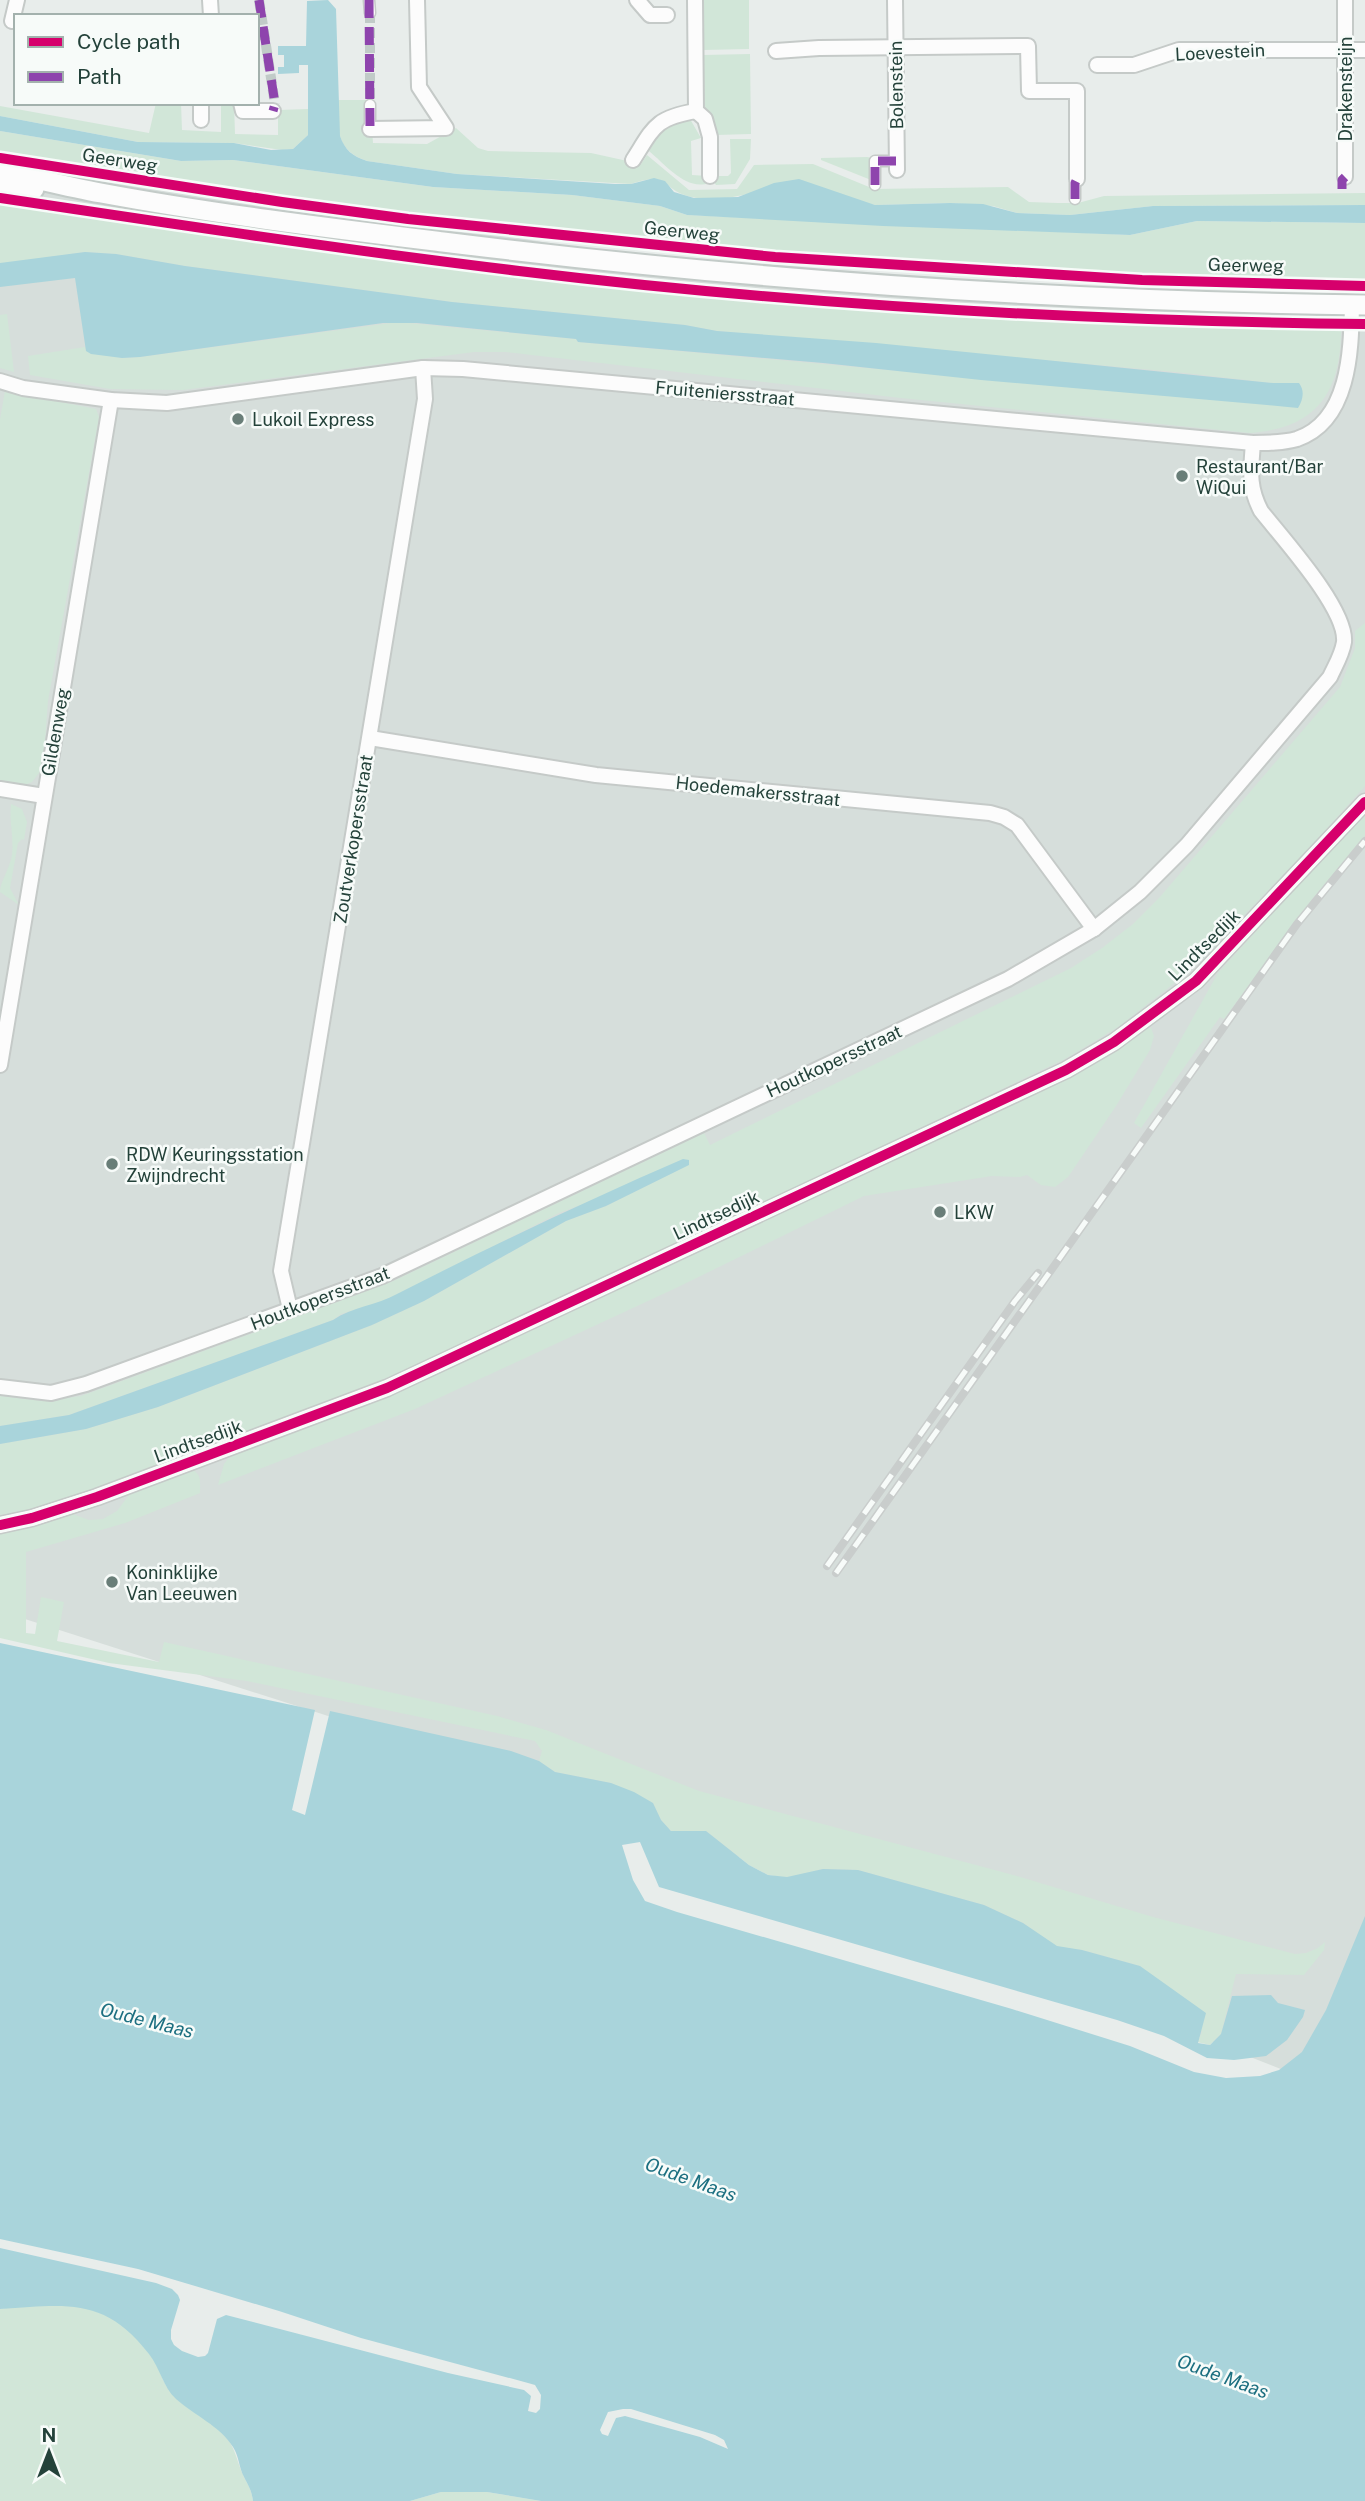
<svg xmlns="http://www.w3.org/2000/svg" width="1365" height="2501" font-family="'Public Sans',sans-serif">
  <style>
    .built { fill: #d6dedb }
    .green { fill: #d1e6d8 }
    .water { fill: #a9d4db }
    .pier { fill: #e8edeb }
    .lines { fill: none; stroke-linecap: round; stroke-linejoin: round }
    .pedestrian-tunnel { stroke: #c1cbc8; stroke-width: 10; stroke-dasharray: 10 5; stroke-linecap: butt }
    .pedestrian-casing { stroke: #c5cac8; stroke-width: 13 }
    .minor-casing { stroke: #c5cac8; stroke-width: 18 }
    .tertiary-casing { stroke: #c5cac8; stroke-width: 19 }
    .secondary-casing { stroke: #c3cbc8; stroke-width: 23 }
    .pedestrian { stroke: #fcfcfc; stroke-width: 10 }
    .minor { stroke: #fcfcfc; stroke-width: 14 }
    .tertiary { stroke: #fcfcfc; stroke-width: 16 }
    .secondary { stroke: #fcfcfc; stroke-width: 19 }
    .rail-casing { stroke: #c9cdcc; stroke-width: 8 }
    .rail { stroke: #f7fbf9; stroke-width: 5; stroke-dasharray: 16; stroke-linecap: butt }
    .quiet { stroke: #8e44ad; stroke-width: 9; stroke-dasharray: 18 9; stroke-linecap: butt }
    .cycleway-casing { stroke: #f7fbf9; stroke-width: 15 }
    .cycleway { stroke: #d6006c; stroke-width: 10 }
    .poi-dot { fill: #697e78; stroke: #f7fbf9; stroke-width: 2.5 }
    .labels { text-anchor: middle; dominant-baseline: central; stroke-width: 5; stroke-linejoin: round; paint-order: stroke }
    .street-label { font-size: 18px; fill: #24423a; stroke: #f7fbf9 }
    .poi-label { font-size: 18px; fill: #24423a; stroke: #f7fbf9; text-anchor: start }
    .water-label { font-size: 19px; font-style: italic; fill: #1c6f80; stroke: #f7fbf9 }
  </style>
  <rect width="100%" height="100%" fill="#e8edeb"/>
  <path class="built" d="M 0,143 L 132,174 L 634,257 L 854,278 L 1365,299 L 1365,2102 L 615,1808 L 0,1611 Z"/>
  <g class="green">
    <path d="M 702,0 L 749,0 L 749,49 L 703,50 Z"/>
    <path d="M 750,54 L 751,134 L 716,135 L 704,109 L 703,55 Z"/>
    <path d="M 337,100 L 367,100 L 371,114 L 373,143 L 427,144 L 456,128 L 478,148 L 488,151 L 591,153 L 641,164 L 647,155 L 689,190 L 737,189 L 754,165 L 813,164 L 874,189 L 1008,187 L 1029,202 L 1058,203 L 1078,203 L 1104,196 L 1365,193 L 1365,205 L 1153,206 L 1070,215 L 1017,213 L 993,206 L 950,203 L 875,205 L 862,202 L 751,193 C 734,198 708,201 691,197 C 659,189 672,170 631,184 L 457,174 L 367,161 C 335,150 338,129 337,100 Z"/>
    <path d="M 156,103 L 181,103 L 182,130 L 221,132 L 221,103 L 234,103 L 235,134 L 278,135 L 278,110 L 308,109 L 308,135 L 293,149 L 282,150 L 234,143 L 138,142 L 0,116 L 0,106 L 149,133 Z"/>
    <path d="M 690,119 L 701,138 L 691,141 L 692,175 L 708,176 L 709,183 C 686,191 666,165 649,151 L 665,125 Z"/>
    <path d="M 0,131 L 181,161 L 233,160 L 433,187 L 572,195 L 660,206 L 687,215 L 1130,235 L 1197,221 L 1365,223 L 1365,281 L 1121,276 L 969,269 L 777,254 L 497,226 L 151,181 L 0,156 Z"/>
    <path d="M 730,139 L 751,139 L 750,159 L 735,184 L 716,185 L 713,181 L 714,176 L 728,176 L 731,173 Z"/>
    <path d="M 867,157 L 872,158 L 871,180 L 821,160 L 821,158 Z"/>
    <path d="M 0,199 C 443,273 891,315 1341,325 C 1342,391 1318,428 1250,433 L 901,398 L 506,352 L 474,352 L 183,390 L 110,389 L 30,375 L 28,356 L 85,347 L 86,351 L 122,358 L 140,357 L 398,322 L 576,339 L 578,342 L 1298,407 L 1299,383 L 1273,383 L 1176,372 L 717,331 L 685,325 L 452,302 L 185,266 L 116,254 L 85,252 L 2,264 L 0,263 Z"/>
    <path d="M 7,314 L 14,372 L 0,368 L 0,315 Z"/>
    <path d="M 5,391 L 96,409 L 99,417 L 48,701 L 43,768 L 32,782 L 22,786 L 0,782 L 0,419 Z"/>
    <path d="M 1365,623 L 1365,786 L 1313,844 L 1190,971 L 1118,1027 L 1065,1059 L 721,1223 L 389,1377 L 93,1491 L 28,1510 L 0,1515 L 0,1444 L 86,1429 L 158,1407 L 372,1325 L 424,1301 L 566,1221 L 606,1206 L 688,1165 L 559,1213 L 384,1301 L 341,1314 L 333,1320 L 69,1415 L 0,1426 L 0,1396 L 44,1401 L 81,1396 L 391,1282 L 704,1133 L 710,1145 L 1071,968 L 1102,948 L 1133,924 L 1159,898 L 1340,687 L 1355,648 L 1355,631 Z"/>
    <path d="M 11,804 L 22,809 L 27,822 L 24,840 L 22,839 L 18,843 L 10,888 L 19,905 L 0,892 C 0,882 10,868 12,855 C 14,838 9,821 11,804 Z"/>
    <path d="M 1365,812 L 1365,836 L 1313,898 L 1224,1019 L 1220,1017 L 1141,1128 L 1134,1123 L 1218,973 Z"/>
    <path d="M 1151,1028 L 1154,1036 L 1150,1050 L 1116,1106 L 1068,1177 L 1055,1187 L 1041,1185 L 1027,1175 L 1020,1177 L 992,1176 L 864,1196 L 676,1288 L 415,1409 L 218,1485 L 224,1464 L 232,1454 L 1140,1031 Z"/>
    <path d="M 190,1469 C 202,1473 200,1482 200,1493 L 125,1523 L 26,1552 L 26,1633 L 35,1634 L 41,1597 L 64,1602 L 57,1641 L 159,1662 L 164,1642 L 497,1716 L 546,1730 L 699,1791 L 1017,1876 L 1153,1917 L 1295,1954 L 1306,1953 L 1318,1948 L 1325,1942 L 1324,1950 L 1304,1975 L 1236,1974 L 1221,2034 L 1210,2045 L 1197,2042 L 1202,2032 L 1140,1966 L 1082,1950 L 1057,1947 L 1023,1923 L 984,1905 L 858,1870 L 823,1869 L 787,1878 L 768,1875 L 749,1865 L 706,1831 L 671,1831 L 661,1820 L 653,1803 L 611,1783 L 555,1772 L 539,1761 L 542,1751 L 535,1741 L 247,1681 L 109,1663 L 0,1638 L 0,1530 L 70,1513 L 89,1520 L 103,1519 L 117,1511 L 132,1491 Z"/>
    <path d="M 156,2283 C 157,2312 152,2354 163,2380 C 177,2409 207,2414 226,2437 C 236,2449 237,2463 244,2477 C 248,2485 252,2491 253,2501 L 0,2501 L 0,2309 Z"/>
    <path d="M 441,2492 L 487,2492 L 541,2501 L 410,2501 Z"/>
  </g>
  <g class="water">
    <path d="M 328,0 L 336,9 L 340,136 C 345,150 352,156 367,161 L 457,174 L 615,184 L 631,184 L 654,178 L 665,181 L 674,192 L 694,198 L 738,197 L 774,183 L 799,179 L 875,205 L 950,203 L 983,204 L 1017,213 L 1070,215 L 1153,206 L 1365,205 L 1365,223 L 1197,221 L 1130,235 L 883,226 L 687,215 L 660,206 L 572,195 L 433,187 L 233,160 L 181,161 L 0,131 L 0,116 L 138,142 L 234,143 L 271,150 L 293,149 L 308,135 L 308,65 L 299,65 L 299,73 L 278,74 L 278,67 L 284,67 L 284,55 L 278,55 L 278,46 L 306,46 L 307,1 Z"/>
    <path d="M 85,252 L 116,254 L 185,266 L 452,302 L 685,325 L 717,331 L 876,343 L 1273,383 L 1299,383 C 1305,391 1303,400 1298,408 L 1267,405 L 981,380 L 823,363 L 578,342 L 576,339 L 417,323 L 383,323 L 140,357 L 122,358 L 91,354 L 86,351 L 75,278 L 0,287 L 0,263 Z"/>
    <path d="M 683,1159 L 689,1160 L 689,1165 L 606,1206 L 566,1221 L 424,1301 L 372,1325 L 158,1407 L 86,1429 L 0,1444 L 0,1426 L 69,1415 L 333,1320 C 352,1307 377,1305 397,1294 C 491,1246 586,1201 683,1159 Z"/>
    <path d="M 0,1643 L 315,1710 L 292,1810 L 305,1815 L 330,1711 L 511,1751 L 539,1761 L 555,1772 L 611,1783 L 634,1792 L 653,1803 L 661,1820 L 671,1831 L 706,1831 L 749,1865 L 768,1875 L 787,1877 L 823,1869 L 858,1870 L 984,1905 L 1023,1923 L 1057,1946 L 1082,1950 L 1140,1966 L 1206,2013 L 1198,2043 L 1210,2045 L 1221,2034 L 1232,1996 L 1271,1995 L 1278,2003 L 1305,2010 L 1303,2017 L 1287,2040 L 1266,2056 L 1234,2060 L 1207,2058 L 1164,2036 L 1117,2020 L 659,1887 L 640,1842 L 622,1845 L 633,1880 L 645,1901 L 677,1912 L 1012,2009 L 1130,2046 L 1194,2072 L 1226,2078 L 1260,2076 L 1279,2070 L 1302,2052 L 1326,2010 L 1365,1916 L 1365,2501 L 541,2501 L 487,2492 L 441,2492 L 410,2501 L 253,2501 C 252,2491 248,2485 244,2477 C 239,2468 239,2456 233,2447 C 219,2425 195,2416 176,2399 C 163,2387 160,2368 149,2354 C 104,2296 66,2305 0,2309 Z"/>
  </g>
  <g class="pier">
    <path d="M 0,2239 L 138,2269 L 279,2311 L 361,2338 L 528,2383 L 535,2385 L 541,2395 L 540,2409 L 536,2413 L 528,2411 L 531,2396 L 524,2390 L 448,2373 L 226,2315 L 217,2319 L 208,2353 L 205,2356 L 198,2357 L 182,2351 L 174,2345 L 171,2339 L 171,2330 L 180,2300 L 178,2295 L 172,2289 L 156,2283 L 0,2248 Z"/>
    <path d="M 623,2409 L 631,2409 L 715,2435 L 724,2440 L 728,2449 L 700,2437 L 625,2416 L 616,2418 L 608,2436 L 602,2434 L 600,2430 L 608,2412 Z"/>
  </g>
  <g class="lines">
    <g class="pedestrian-tunnel">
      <path d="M 259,0 L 275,104"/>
      <path d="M 370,13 L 370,105"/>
    </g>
    <g class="pedestrian-casing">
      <g id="pedestrian">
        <path d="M 369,0 L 370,13"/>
        <path d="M 370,105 L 370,129"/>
        <path d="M 875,185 L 875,161 L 897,161"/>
        <path d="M 1075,199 L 1075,183 L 1077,179"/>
      </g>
    </g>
    <g class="minor-casing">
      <g id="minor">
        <path d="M 210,0 L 211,16"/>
        <path d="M 637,0 L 650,15 L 667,15"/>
        <path d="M 695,0 L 696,111 L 705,119 L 710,137 L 710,176"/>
        <path d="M 895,0 L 897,170"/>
        <path d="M 1345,0 L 1345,177"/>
        <path d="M 12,21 L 17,0"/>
        <path d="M 776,51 L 819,48 L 1028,46 L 1029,91 L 1077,91 L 1077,179"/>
        <path d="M 1097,65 L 1134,65 L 1179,50 L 1365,50"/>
        <path d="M 241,103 L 243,111 L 273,111"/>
        <path d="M 201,120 L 201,103"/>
        <path d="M 370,129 L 446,128 L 419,87 L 417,0"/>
        <path d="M 633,160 C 654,127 655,118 696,111"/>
        <path d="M 0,381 L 23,388 L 111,400 L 167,403 L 423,368 L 463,369 L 1253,443 C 1268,443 1283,443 1297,439 C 1350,421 1351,350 1352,305"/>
        <path d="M 370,738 L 596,775 L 990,813 L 1004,817 L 1017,825 L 1094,929"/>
        <path d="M 0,789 L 44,796"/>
        <path d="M 0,1065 L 111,400"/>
        <path d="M 290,1309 L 281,1271 L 425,399 L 423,368"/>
        <path d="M 0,1387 L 51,1393 L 86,1384 L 382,1276 L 1008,979 L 1094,929 L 1140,892 L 1187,845 L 1330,677 C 1335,666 1342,655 1344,642 C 1347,609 1283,539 1261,511 C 1248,486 1251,470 1253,443"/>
      </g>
    </g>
    <g class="tertiary-casing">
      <path id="tertiary" d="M 0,1525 L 32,1518 L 97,1497 L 387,1388 L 1066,1070 L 1114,1042 L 1196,981 L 1365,802"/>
    </g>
    <g class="secondary-casing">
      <g id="secondary">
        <path d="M 0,171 C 34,178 67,187 101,193 C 214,214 329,228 443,242 C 749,280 1057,301 1365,305"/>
        <path d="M 0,186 L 34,189"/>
      </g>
    </g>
    <use href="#pedestrian" class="pedestrian"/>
    <use href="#minor" class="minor"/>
    <use href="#tertiary" class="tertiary"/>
    <use href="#secondary" class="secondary"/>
    <g class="rail-casing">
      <g id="rail">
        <path d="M 827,1566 L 1015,1301 L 1038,1273"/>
        <path d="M 836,1573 L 1297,924 L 1365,841"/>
      </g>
    </g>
    <use href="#rail" class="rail"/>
    <g class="quiet">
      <path d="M 259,0 L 275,104 L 273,111"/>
      <path d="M 369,0 L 370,129"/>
      <path d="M 875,185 L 875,161 L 897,161"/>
      <path d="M 1342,189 L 1342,180 L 1345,177"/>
      <path d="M 1075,199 L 1075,183 L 1077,179"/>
    </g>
    <g class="cycleway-casing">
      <g id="cycleway">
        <path d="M 0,158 L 282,202 L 408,219 L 775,257 L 1142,280 L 1365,286"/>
        <path d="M 0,198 C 173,224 346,250 519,271 C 799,305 1083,321 1365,324"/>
        <path d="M 0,1525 L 32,1518 L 97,1497 L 387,1388 L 1066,1070 L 1114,1042 L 1196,981 L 1365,802"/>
      </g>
    </g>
    <use href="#cycleway" class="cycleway"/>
  </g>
  <g class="poi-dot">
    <circle cx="238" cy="419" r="7"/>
    <circle cx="1182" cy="476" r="7"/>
    <circle cx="112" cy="1164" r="7"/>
    <circle cx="940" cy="1212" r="7"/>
    <circle cx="112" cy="1582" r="7"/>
  </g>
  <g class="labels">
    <g class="street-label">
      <text transform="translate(1220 52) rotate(-3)">Loevestein</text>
      <text transform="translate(896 85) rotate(-91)">Bolenstein</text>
      <text transform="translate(1345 89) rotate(-90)">Drakensteijn</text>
      <text transform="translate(120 160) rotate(9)">Geerweg</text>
      <text transform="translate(682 231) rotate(6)">Geerweg</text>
      <text transform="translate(1246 265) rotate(1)">Geerweg</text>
      <text transform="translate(725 393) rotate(5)">Fruiteniersstraat</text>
      <text transform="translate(55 732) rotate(-80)">Gildenweg</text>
      <text transform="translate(758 791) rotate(6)">Hoedemakersstraat</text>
      <text transform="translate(353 839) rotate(-81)">Zoutverkopersstraat</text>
      <text transform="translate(1204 945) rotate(-45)">Lindtsedijk</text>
      <text transform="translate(834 1061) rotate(-25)">Houtkopersstraat</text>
      <text transform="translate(716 1215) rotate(-25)">Lindtsedijk</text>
      <text transform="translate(320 1298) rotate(-21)">Houtkopersstraat</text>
      <text transform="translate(198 1441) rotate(-20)">Lindtsedijk</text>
    </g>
    <g class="poi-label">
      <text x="252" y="419">Lukoil Express</text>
      <text x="1196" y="466">Restaurant/Bar<tspan x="1196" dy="21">WiQui</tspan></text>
      <text x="126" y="1154">RDW Keuringsstation<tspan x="126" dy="21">Zwijndrecht</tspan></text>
      <text x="954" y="1212">LKW</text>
      <text x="126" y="1572">Koninklijke<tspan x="126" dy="21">Van Leeuwen</tspan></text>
    </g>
    <g class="water-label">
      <text transform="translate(147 2020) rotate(14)">Oude Maas</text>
      <text transform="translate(691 2179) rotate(20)">Oude Maas</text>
      <text transform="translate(1223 2376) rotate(20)">Oude Maas</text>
    </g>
  </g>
  <rect x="14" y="14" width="245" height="91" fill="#f7fbf9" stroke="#a3b1ad" stroke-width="2"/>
  <rect x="28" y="37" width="35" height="10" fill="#d6006c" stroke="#a3b1ad" stroke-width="2"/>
  <text x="77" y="49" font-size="21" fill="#24423a">Cycle path</text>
  <rect x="28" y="72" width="35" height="10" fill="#8e44ad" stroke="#a3b1ad" stroke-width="2"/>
  <text x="77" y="84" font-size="21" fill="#24423a">Path</text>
  <g transform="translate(49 2452)" stroke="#f7fbf9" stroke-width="5" paint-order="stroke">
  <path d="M0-5L12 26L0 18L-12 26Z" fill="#24423a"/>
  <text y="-10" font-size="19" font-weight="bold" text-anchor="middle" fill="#24423a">N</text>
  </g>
</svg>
